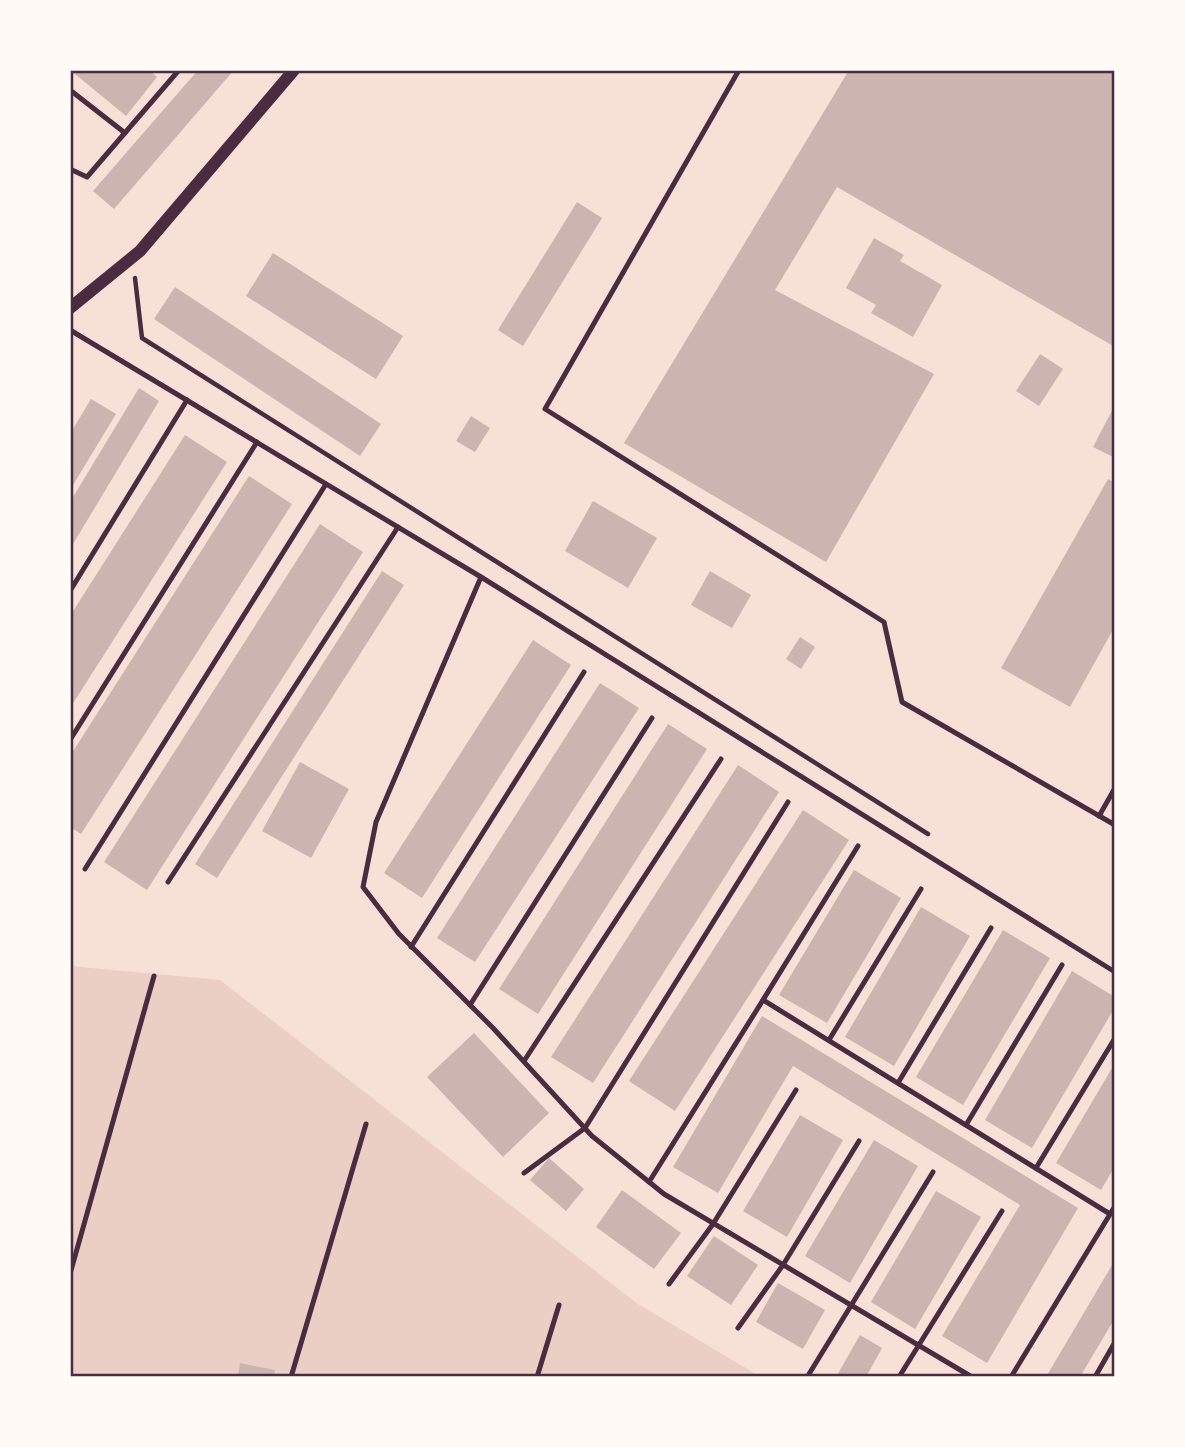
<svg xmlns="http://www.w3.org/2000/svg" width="1185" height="1447" font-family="'DejaVu Sans',sans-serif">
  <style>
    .green { fill: #ebcfc5 }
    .building { fill: #ccb4b1 }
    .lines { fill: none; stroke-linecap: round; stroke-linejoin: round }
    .path { stroke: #4a2c40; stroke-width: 4.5 }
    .service { stroke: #4a2c40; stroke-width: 5 }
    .tertiary { stroke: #4a2c40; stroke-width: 12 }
    .neatline { fill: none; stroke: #4a2c40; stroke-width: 2.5 }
  </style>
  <rect width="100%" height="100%" fill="#f7e1d7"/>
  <path class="green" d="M 70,966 L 220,980 L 638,1304 L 761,1377 L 70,1377 Z"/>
  <g class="building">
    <path d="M 70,70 L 149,70 L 157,77 L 126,116 Z"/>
    <path d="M 198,70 L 234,70 L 114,209 L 93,191 Z"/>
    <path d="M 849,70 L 1115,70 L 1115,347 L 837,187 L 775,290 L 934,374 L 826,562 L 624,443 Z"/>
    <path d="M 577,202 L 602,218 L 523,346 L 498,330 Z"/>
    <path d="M 874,238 L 904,255 L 900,261 L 942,285 L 913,337 L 871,313 L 876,305 L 846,288 Z"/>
    <path d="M 273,253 L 403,336 L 376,379 L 246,296 Z"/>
    <path d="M 175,287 L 381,424 L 360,456 L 154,319 Z"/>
    <path d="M 1040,354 L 1063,369 L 1039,406 L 1016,391 Z"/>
    <path d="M 139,388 L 159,401 L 70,549 L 70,502 Z"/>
    <path d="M 91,399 L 116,414 L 70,490 L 70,434 Z"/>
    <path d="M 1115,405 L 1115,458 L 1093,447 Z"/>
    <path d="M 471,416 L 490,428 L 475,452 L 456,441 Z"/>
    <path d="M 185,435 L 227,462 L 70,708 L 70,616 Z"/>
    <path d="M 249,476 L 292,504 L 81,834 L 70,827 L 70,756 Z"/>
    <path d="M 1108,479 L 1115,483 L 1115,626 L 1070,707 L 1001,668 Z"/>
    <path d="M 593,501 L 657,538 L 628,588 L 565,551 Z"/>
    <path d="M 320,524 L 363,552 L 147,890 L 104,862 Z"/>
    <path d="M 382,571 L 404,585 L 217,878 L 195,864 Z"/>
    <path d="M 710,571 L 751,595 L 732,628 L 691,605 Z"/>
    <path d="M 800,637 L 815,647 L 801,669 L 786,659 Z"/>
    <path d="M 533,640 L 571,665 L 422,898 L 384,873 Z"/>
    <path d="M 600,683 L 639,708 L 475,962 L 437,938 Z"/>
    <path d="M 668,724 L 707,749 L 538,1014 L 499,989 Z"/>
    <path d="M 300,762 L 349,789 L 311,858 L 262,831 Z"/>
    <path d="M 738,765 L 779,792 L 593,1083 L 551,1057 Z"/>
    <path d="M 803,810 L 849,840 L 675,1111 L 629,1081 Z"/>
    <path d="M 854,870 L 901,898 L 827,1023 L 779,995 Z"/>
    <path d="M 921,907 L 970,936 L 894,1066 L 845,1037 Z"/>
    <path d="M 1003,930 L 1050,958 L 963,1105 L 916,1077 Z"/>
    <path d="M 1072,971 L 1115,997 L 1115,1007 L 1032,1148 L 985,1120 Z"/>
    <path d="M 762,1016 L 1078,1208 L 987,1363 L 942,1336 L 1020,1205 L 793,1066 L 718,1193 L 673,1167 Z"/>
    <path d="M 474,1033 L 549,1113 L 503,1157 L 427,1077 Z"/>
    <path d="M 1115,1063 L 1115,1166 L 1101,1190 L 1056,1163 Z"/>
    <path d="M 800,1115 L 843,1140 L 787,1237 L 743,1211 Z"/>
    <path d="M 874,1140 L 918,1166 L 850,1283 L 805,1256 Z"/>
    <path d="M 549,1158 L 584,1189 L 566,1211 L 530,1180 Z"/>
    <path d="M 622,1190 L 681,1233 L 654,1269 L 596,1227 Z"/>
    <path d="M 936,1191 L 981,1217 L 915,1329 L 871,1302 Z"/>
    <path d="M 714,1236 L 758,1265 L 731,1305 L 687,1276 Z"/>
    <path d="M 1115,1260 L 1115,1318 L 1080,1377 L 1046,1377 Z"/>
    <path d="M 778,1283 L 825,1310 L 803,1349 L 756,1322 Z"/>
    <path d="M 860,1335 L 882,1348 L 866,1377 L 836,1377 Z"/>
    <path d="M 240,1363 L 275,1370 L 274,1377 L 238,1377 Z"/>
  </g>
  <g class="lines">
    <path class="path" d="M 135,278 L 142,338 L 928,834"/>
    <g class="service">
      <path d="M 739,70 L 545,409 L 884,622 L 902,702 L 1115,825"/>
      <path d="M 70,90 L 125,133"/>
      <path d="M 70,169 L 87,177 L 179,70"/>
      <path d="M 70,330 L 481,577 L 1115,972"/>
      <path d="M 481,577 L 376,822 L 363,887 L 399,934 L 493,1028 L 592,1136 L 664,1194 L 972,1377"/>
      <path d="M 70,591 L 187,400"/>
      <path d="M 70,740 L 257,442"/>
      <path d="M 1099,816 L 1115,788"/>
      <path d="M 85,869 L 326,484"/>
      <path d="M 168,882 L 398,527"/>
      <path d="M 411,947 L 584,672"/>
      <path d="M 763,1000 L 858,846"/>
      <path d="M 470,1005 L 652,718"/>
      <path d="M 829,1040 L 921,889"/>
      <path d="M 524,1061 L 721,759"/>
      <path d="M 898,1083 L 991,928"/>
      <path d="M 966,1125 L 1062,965"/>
      <path d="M 1036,1168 L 1115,1038"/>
      <path d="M 524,1173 L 585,1128 L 788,802"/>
      <path d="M 649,1182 L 763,1000 L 1110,1214"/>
      <path d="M 70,1274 L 154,976"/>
      <path d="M 669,1284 L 713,1224 L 796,1090"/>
      <path d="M 738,1328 L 783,1265 L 859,1141"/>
      <path d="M 809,1374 L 933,1172"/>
      <path d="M 291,1377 L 366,1124"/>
      <path d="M 537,1377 L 559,1305"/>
      <path d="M 899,1377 L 1002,1211"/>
      <path d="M 1011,1377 L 1115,1206"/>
      <path d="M 1095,1377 L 1115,1342"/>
    </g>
    <path class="tertiary" d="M 70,308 L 140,251 L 294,70"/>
  </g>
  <rect width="1185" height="1447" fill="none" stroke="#fffaf5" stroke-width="144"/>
  <rect x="72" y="72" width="1041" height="1303" class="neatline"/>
</svg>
